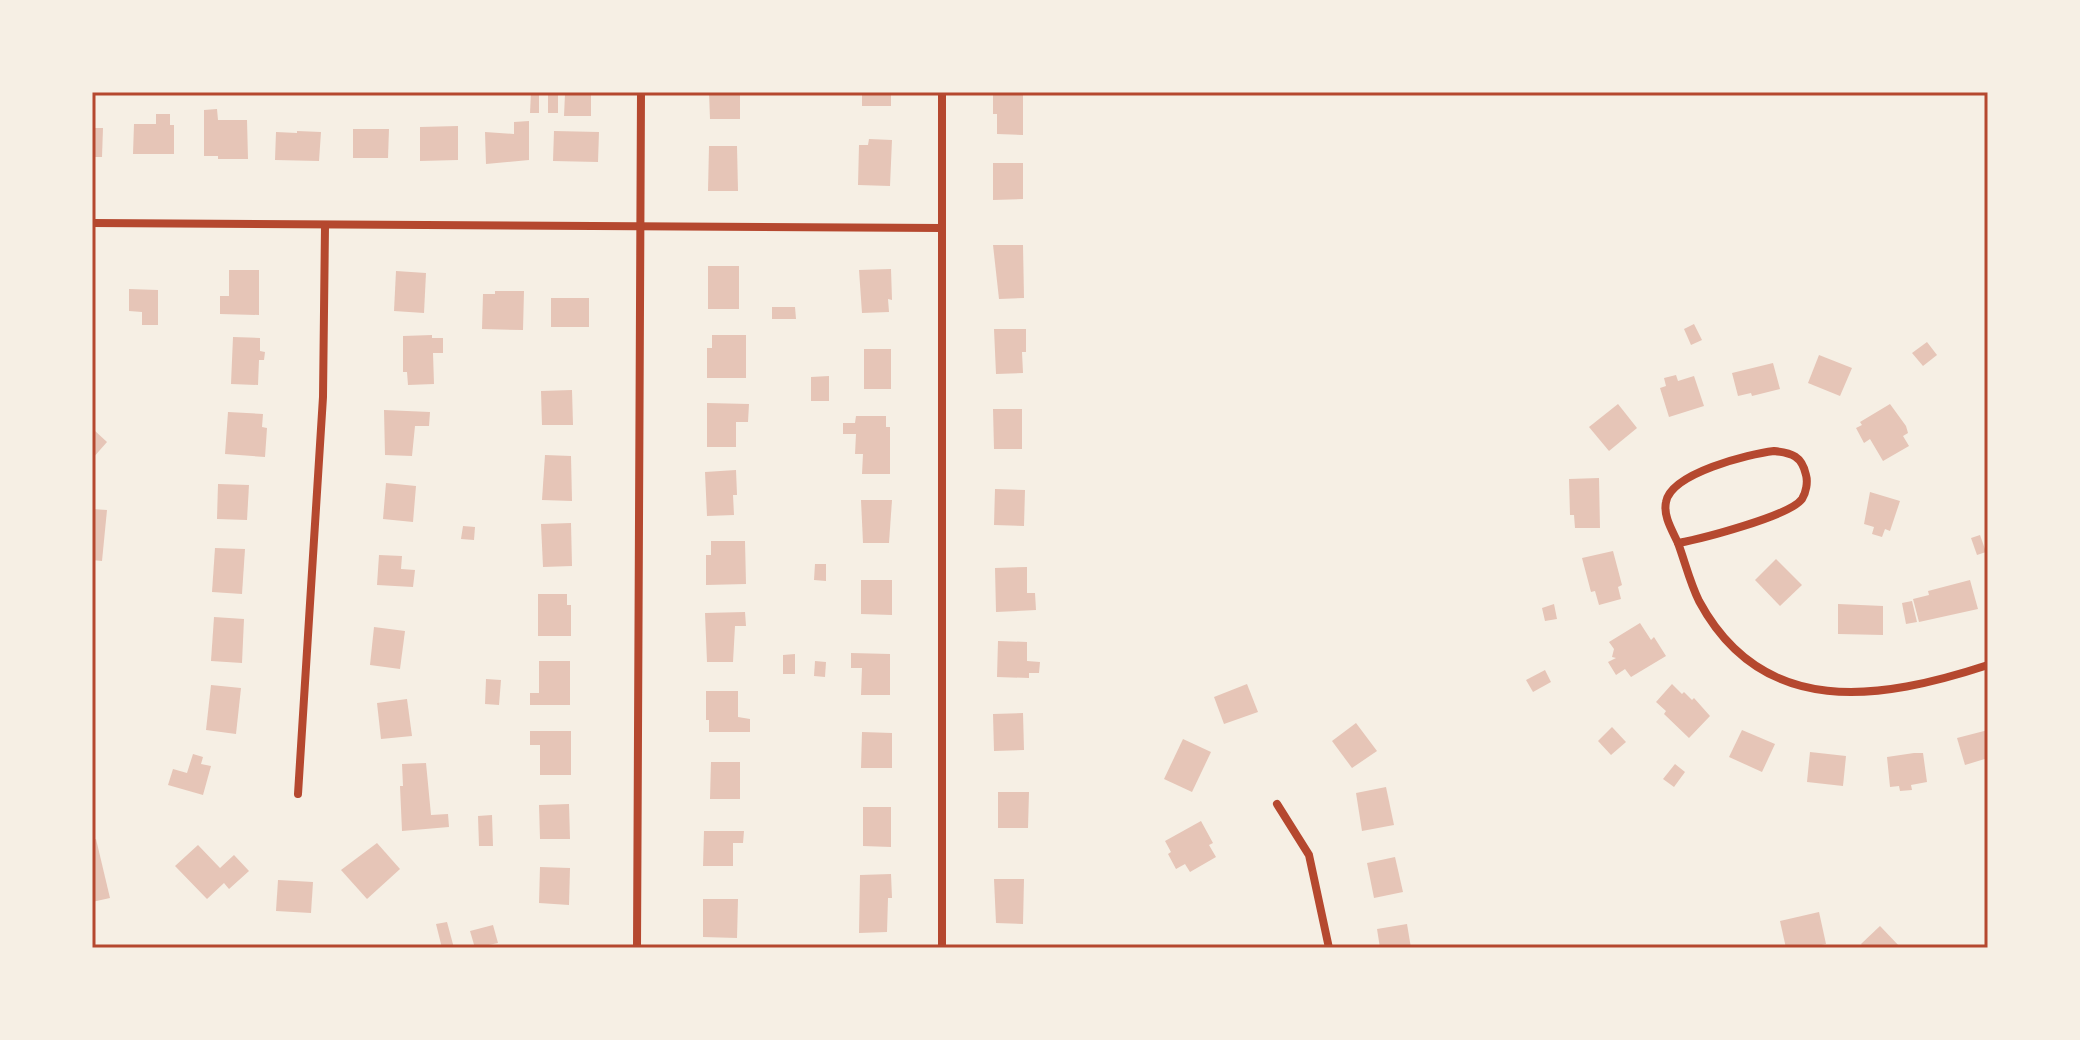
<svg xmlns="http://www.w3.org/2000/svg" width="2080" height="1040" font-family="'Noto Serif',serif">
  <style>
    .building { fill: #e6c5b7 }
    .lines { fill: none; stroke-linecap: round; stroke-linejoin: round }
    .minor { stroke: #b5482f; stroke-width: 8 }
    .neatline { fill: none; stroke: #b5482f; stroke-width: 3 }
  </style>
  <rect width="100%" height="100%" fill="#f6efe4"/>
  <g class="building">
    <path d="M 531,92 L 539,93 L 539,113 L 530,113 Z"/>
    <path d="M 709,92 L 740,92 L 740,119 L 710,119 Z"/>
    <rect x="862" y="92" width="29" height="14"/>
    <path d="M 558,93 L 558,113 L 548,113 L 548,94 Z"/>
    <path d="M 565,94 L 591,94 L 591,116 L 564,116 Z"/>
    <path d="M 993,94 L 1023,94 L 1023,135 L 997,134 L 997,114 L 993,114 Z"/>
    <path d="M 217,109 L 218,120 L 247,120 L 248,159 L 218,159 L 218,156 L 204,156 L 204,110 Z"/>
    <path d="M 156,114 L 170,114 L 170,125 L 174,125 L 174,154 L 133,154 L 134,124 L 156,124 Z"/>
    <path d="M 529,121 L 529,160 L 486,164 L 485,132 L 514,134 L 514,122 Z"/>
    <path d="M 458,126 L 458,160 L 420,161 L 420,127 Z"/>
    <path d="M 92,128 L 103,128 L 102,157 L 92,157 Z"/>
    <path d="M 353,129 L 389,129 L 388,158 L 353,158 Z"/>
    <path d="M 297,131 L 321,132 L 319,161 L 275,160 L 276,132 L 297,133 Z"/>
    <path d="M 554,131 L 599,132 L 598,162 L 553,161 Z"/>
    <path d="M 869,139 L 892,140 L 890,186 L 858,185 L 859,145 L 868,145 Z"/>
    <path d="M 709,146 L 737,146 L 738,191 L 708,191 Z"/>
    <path d="M 993,163 L 1023,163 L 1023,199 L 993,200 Z"/>
    <path d="M 993,245 L 1023,245 L 1024,298 L 999,299 Z"/>
    <rect x="708" y="266" width="31" height="43"/>
    <path d="M 891,269 L 892,300 L 888,299 L 889,312 L 862,313 L 859,270 Z"/>
    <path d="M 229,270 L 259,270 L 259,315 L 220,314 L 220,296 L 229,296 Z"/>
    <path d="M 396,271 L 426,273 L 424,313 L 394,311 Z"/>
    <path d="M 129,289 L 158,290 L 158,325 L 142,325 L 142,312 L 129,311 Z"/>
    <path d="M 495,291 L 524,291 L 523,330 L 482,329 L 483,294 L 495,294 Z"/>
    <rect x="551" y="298" width="38" height="29"/>
    <path d="M 772,307 L 795,307 L 796,319 L 772,319 Z"/>
    <path d="M 1694,324 L 1702,340 L 1691,345 L 1684,329 Z"/>
    <path d="M 994,329 L 1026,329 L 1026,352 L 1022,352 L 1023,373 L 996,374 Z"/>
    <path d="M 432,335 L 432,338 L 443,338 L 443,353 L 433,353 L 434,384 L 408,385 L 407,372 L 403,372 L 403,336 Z"/>
    <path d="M 712,335 L 746,335 L 746,378 L 707,378 L 707,348 L 712,348 Z"/>
    <path d="M 233,337 L 260,338 L 260,351 L 265,352 L 264,360 L 259,360 L 258,385 L 231,384 Z"/>
    <path d="M 1927,342 L 1937,355 L 1923,366 L 1912,353 Z"/>
    <rect x="864" y="349" width="27" height="40"/>
    <path d="M 1819,355 L 1852,368 L 1840,396 L 1808,383 Z"/>
    <path d="M 1773,363 L 1780,389 L 1752,396 L 1751,393 L 1738,396 L 1732,373 Z"/>
    <path d="M 1676,375 L 1678,381 L 1694,376 L 1704,406 L 1669,417 L 1660,388 L 1666,386 L 1664,378 Z"/>
    <path d="M 829,376 L 829,401 L 811,401 L 811,377 Z"/>
    <path d="M 572,390 L 573,425 L 542,425 L 541,391 Z"/>
    <path d="M 707,403 L 749,404 L 748,422 L 736,422 L 736,447 L 707,447 Z"/>
    <path d="M 1618,404 L 1637,428 L 1609,451 L 1589,427 Z"/>
    <path d="M 1890,404 L 1906,426 L 1908,433 L 1903,436 L 1909,446 L 1883,461 L 1870,439 L 1864,443 L 1856,428 L 1862,425 L 1860,422 Z"/>
    <path d="M 993,409 L 1022,409 L 1022,449 L 994,449 Z"/>
    <path d="M 384,410 L 430,412 L 429,426 L 415,426 L 412,456 L 385,455 Z"/>
    <path d="M 228,412 L 263,414 L 262,427 L 267,428 L 265,457 L 225,454 Z"/>
    <path d="M 856,416 L 886,416 L 886,427 L 890,427 L 890,474 L 862,474 L 863,454 L 855,454 L 856,434 L 843,434 L 843,423 L 855,423 Z"/>
    <path d="M 94,430 L 107,442 L 92,459 L 92,432 Z"/>
    <path d="M 545,455 L 571,456 L 572,501 L 542,500 Z"/>
    <path d="M 736,470 L 737,495 L 733,495 L 734,515 L 707,516 L 705,472 Z"/>
    <path d="M 1599,478 L 1600,528 L 1575,528 L 1574,515 L 1570,515 L 1569,479 Z"/>
    <path d="M 386,483 L 416,486 L 413,522 L 383,519 Z"/>
    <path d="M 218,484 L 249,485 L 247,520 L 217,519 Z"/>
    <path d="M 995,489 L 1025,490 L 1024,526 L 994,525 Z"/>
    <path d="M 1870,492 L 1900,501 L 1890,531 L 1885,529 L 1882,537 L 1872,534 L 1874,527 L 1864,524 Z"/>
    <path d="M 861,500 L 892,500 L 889,543 L 863,543 Z"/>
    <path d="M 92,509 L 107,510 L 102,561 L 92,560 Z"/>
    <path d="M 571,523 L 572,566 L 543,567 L 541,524 Z"/>
    <path d="M 463,526 L 475,527 L 474,540 L 461,539 Z"/>
    <path d="M 1980,535 L 1986,552 L 1977,555 L 1971,538 Z"/>
    <path d="M 711,541 L 745,541 L 746,584 L 706,585 L 706,555 L 711,555 Z"/>
    <path d="M 215,548 L 245,549 L 242,594 L 212,592 Z"/>
    <path d="M 1613,551 L 1622,585 L 1618,587 L 1621,599 L 1599,605 L 1595,591 L 1591,592 L 1582,558 Z"/>
    <path d="M 379,555 L 402,556 L 401,569 L 415,570 L 413,587 L 377,585 Z"/>
    <path d="M 1776,559 L 1802,585 L 1780,606 L 1755,580 Z"/>
    <path d="M 815,564 L 826,564 L 826,581 L 814,580 Z"/>
    <path d="M 1027,567 L 1027,593 L 1035,593 L 1036,610 L 996,612 L 995,568 Z"/>
    <path d="M 861,580 L 892,580 L 892,615 L 861,614 Z"/>
    <path d="M 1970,580 L 1978,609 L 1919,622 L 1913,599 L 1929,595 L 1928,591 Z"/>
    <path d="M 538,594 L 567,594 L 567,605 L 571,605 L 571,636 L 538,636 Z"/>
    <path d="M 1912,601 L 1917,622 L 1906,624 L 1902,603 Z"/>
    <path d="M 1554,604 L 1557,619 L 1545,621 L 1542,608 Z"/>
    <path d="M 1838,604 L 1883,606 L 1883,635 L 1838,634 Z"/>
    <path d="M 745,612 L 746,626 L 735,626 L 733,662 L 707,662 L 705,613 Z"/>
    <path d="M 214,617 L 244,619 L 242,663 L 211,661 Z"/>
    <path d="M 1640,623 L 1651,640 L 1654,637 L 1666,656 L 1631,677 L 1625,669 L 1616,675 L 1608,662 L 1616,658 L 1612,657 L 1614,649 L 1609,642 Z"/>
    <path d="M 374,627 L 405,631 L 400,669 L 370,665 Z"/>
    <path d="M 998,641 L 1027,642 L 1027,661 L 1040,662 L 1039,673 L 1029,673 L 1029,678 L 997,677 Z"/>
    <path d="M 851,653 L 890,654 L 890,695 L 861,695 L 862,668 L 851,668 Z"/>
    <path d="M 795,654 L 795,674 L 783,674 L 783,655 Z"/>
    <path d="M 539,661 L 570,661 L 570,705 L 530,705 L 530,693 L 539,693 Z"/>
    <path d="M 815,661 L 826,662 L 825,677 L 814,676 Z"/>
    <path d="M 1545,670 L 1551,682 L 1533,692 L 1526,680 Z"/>
    <path d="M 486,679 L 501,680 L 499,705 L 485,704 Z"/>
    <path d="M 1247,684 L 1258,712 L 1224,724 L 1214,697 Z"/>
    <path d="M 1672,684 L 1682,694 L 1684,692 L 1692,700 L 1694,698 L 1710,716 L 1689,738 L 1664,714 L 1666,711 L 1656,702 Z"/>
    <path d="M 211,685 L 241,688 L 236,734 L 206,730 Z"/>
    <path d="M 706,691 L 738,691 L 738,717 L 750,719 L 750,732 L 709,732 L 709,720 L 706,720 Z"/>
    <path d="M 407,699 L 412,736 L 381,739 L 377,703 Z"/>
    <path d="M 1023,713 L 1024,750 L 994,751 L 993,714 Z"/>
    <path d="M 1356,723 L 1377,751 L 1352,768 L 1332,741 Z"/>
    <path d="M 1612,727 L 1626,742 L 1611,755 L 1598,741 Z"/>
    <path d="M 1742,730 L 1775,744 L 1762,772 L 1729,757 Z"/>
    <path d="M 1988,730 L 1988,758 L 1965,765 L 1957,738 Z"/>
    <path d="M 530,731 L 571,731 L 571,775 L 540,775 L 540,745 L 530,745 Z"/>
    <path d="M 862,732 L 892,733 L 892,768 L 861,768 Z"/>
    <path d="M 1183,739 L 1211,752 L 1192,792 L 1164,779 Z"/>
    <path d="M 1810,752 L 1846,756 L 1843,786 L 1807,782 Z"/>
    <path d="M 1914,753 L 1923,753 L 1927,782 L 1911,785 L 1912,790 L 1900,791 L 1899,786 L 1890,787 L 1887,757 Z"/>
    <path d="M 193,754 L 203,757 L 201,764 L 211,766 L 203,795 L 168,785 L 173,769 L 187,773 Z"/>
    <path d="M 711,762 L 740,762 L 740,799 L 710,799 Z"/>
    <path d="M 426,763 L 431,815 L 448,814 L 449,827 L 402,831 L 400,786 L 403,786 L 402,764 Z"/>
    <path d="M 1675,764 L 1685,772 L 1674,787 L 1663,779 Z"/>
    <path d="M 1386,787 L 1394,825 L 1362,831 L 1356,793 Z"/>
    <path d="M 998,792 L 1029,792 L 1028,828 L 998,828 Z"/>
    <path d="M 569,804 L 570,839 L 540,839 L 539,805 Z"/>
    <path d="M 863,807 L 891,807 L 891,847 L 863,846 Z"/>
    <path d="M 492,815 L 493,846 L 479,846 L 478,816 Z"/>
    <path d="M 1201,821 L 1213,843 L 1209,845 L 1216,857 L 1190,872 L 1185,864 L 1176,869 L 1168,854 L 1171,852 L 1165,841 Z"/>
    <path d="M 704,831 L 744,831 L 743,843 L 733,843 L 733,866 L 703,866 Z"/>
    <path d="M 96,839 L 110,898 L 92,902 L 92,840 Z"/>
    <path d="M 377,843 L 400,869 L 367,899 L 341,870 Z"/>
    <path d="M 198,845 L 220,868 L 234,855 L 249,871 L 229,889 L 224,883 L 207,899 L 175,866 Z"/>
    <path d="M 1395,857 L 1403,892 L 1374,898 L 1367,863 Z"/>
    <path d="M 540,867 L 570,868 L 569,905 L 539,903 Z"/>
    <path d="M 891,874 L 892,898 L 888,898 L 887,932 L 859,933 L 860,875 Z"/>
    <path d="M 994,879 L 1024,879 L 1023,924 L 996,923 Z"/>
    <path d="M 278,880 L 313,882 L 311,913 L 276,911 Z"/>
    <path d="M 703,899 L 738,899 L 737,938 L 703,937 Z"/>
    <path d="M 1819,912 L 1826,944 L 1807,948 L 1786,948 L 1780,921 Z"/>
    <path d="M 447,922 L 454,948 L 442,948 L 436,924 Z"/>
    <path d="M 1407,924 L 1411,948 L 1380,948 L 1377,929 Z"/>
    <path d="M 493,925 L 498,943 L 475,948 L 470,931 Z"/>
    <path d="M 1880,926 L 1901,948 L 1864,948 L 1861,944 Z"/>
  </g>
  <g class="lines">
    <g class="minor">
      <path d="M 92,223 L 942,228"/>
      <path d="M 1774,451 C 1792,453 1802,456 1806,475 C 1808,482 1806,493 1802,499 C 1790,516 1700,539 1678,543 C 1672,530 1663,516 1666,502 C 1671,473 1749,454 1774,451 Z"/>
      <path d="M 1678,543 C 1685,562 1690,583 1699,601 C 1763,720 1881,700 1988,665"/>
      <path d="M 298,794 L 323,397 L 325,226"/>
      <path d="M 1277,804 L 1309,855 L 1329,948"/>
      <path d="M 637,948 L 641,92"/>
      <path d="M 942,948 L 942,92"/>
    </g>
  </g>
  <rect width="2080" height="1040" fill="none" stroke="#f6efe4" stroke-width="188"/>
  <rect x="94" y="94" width="1892" height="852" class="neatline"/>
</svg>
